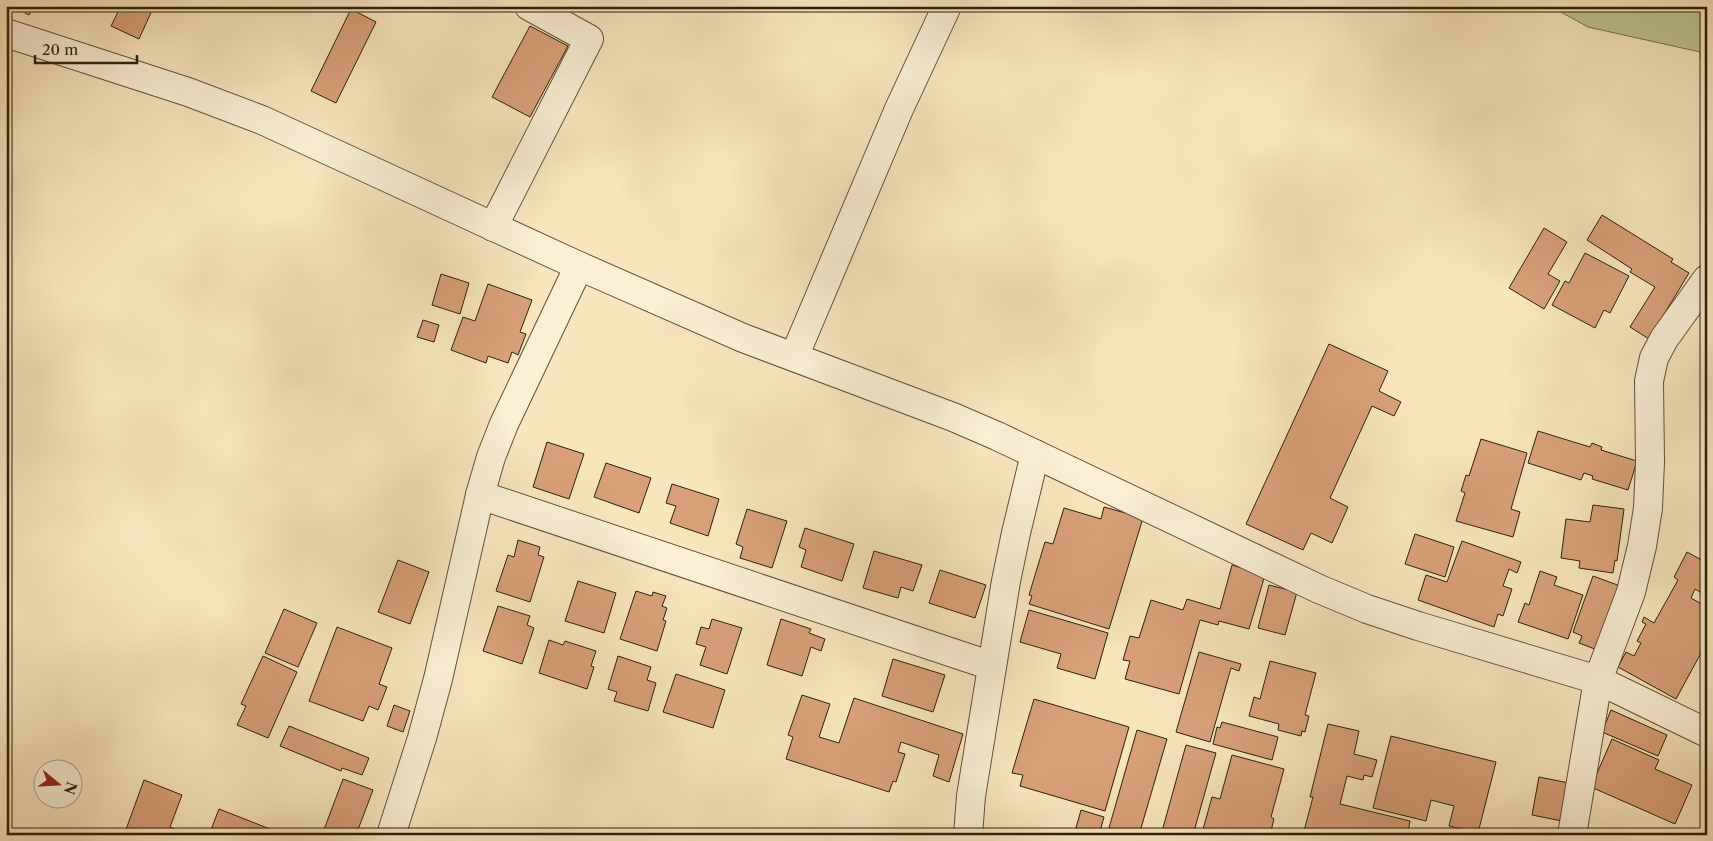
<svg xmlns="http://www.w3.org/2000/svg" width="1713" height="841" font-family="'Libre Caslon Text',serif">
  <style>
    .green { fill: #bec48f; stroke: #75724e }
    .building { fill: #d7a079; stroke: #2c200d }
    .lines { fill: none; stroke-linecap: round; stroke-linejoin: round }
    .street-casing { stroke: #5f5139; stroke-width: 30 }
    .street { stroke: #faeed3; stroke-width: 28 }
  </style>
  <rect width="100%" height="100%" fill="#f8e5bc"/>
  <filter id="stains"><feTurbulence type="fractalNoise" baseFrequency=".004" numOctaves="4"/><feColorMatrix values="0 0 0 0 .2 0 0 0 0 .09 0 0 0 0 .02 0 0 0 .5 -.17"/></filter>
  <radialGradient id="worn" r=".72"><stop offset=".6" stop-color="#630" stop-opacity="0"/><stop offset="1" stop-color="#630" stop-opacity=".3"/></radialGradient>
  <path class="green" d="M 1550,6 L 1707,6 L 1707,95 L 1700,52 L 1588,27 Z"/>
  <g class="building">
    <path d="M 12,6 L 34,6 L 29,15 Z"/>
    <path d="M 121,6 L 154,6 L 139,39 L 111,26 Z"/>
    <path d="M 351,9 L 376,22 L 336,103 L 311,91 Z"/>
    <path d="M 530,26 L 568,46 L 530,117 L 492,97 Z"/>
    <path d="M 1602,215 L 1673,259 L 1671,262 L 1689,273 L 1649,339 L 1630,327 L 1655,287 L 1630,272 L 1632,269 L 1587,240 Z"/>
    <path d="M 1544,228 L 1567,242 L 1548,274 L 1560,281 L 1544,309 L 1509,288 Z"/>
    <path d="M 1585,253 L 1629,276 L 1610,313 L 1604,310 L 1595,328 L 1552,305 L 1565,281 L 1569,283 Z"/>
    <path d="M 441,274 L 469,283 L 460,314 L 432,305 Z"/>
    <path d="M 488,284 L 532,300 L 520,332 L 526,334 L 518,355 L 512,352 L 508,363 L 488,356 L 486,363 L 451,350 L 463,317 L 475,321 Z"/>
    <path d="M 423,320 L 439,325 L 434,342 L 417,337 Z"/>
    <path d="M 1329,344 L 1388,371 L 1379,391 L 1401,402 L 1394,416 L 1372,406 L 1330,498 L 1348,507 L 1332,543 L 1311,533 L 1303,550 L 1246,524 Z"/>
    <path d="M 1538,431 L 1590,447 L 1592,443 L 1602,447 L 1601,450 L 1637,461 L 1628,490 L 1592,479 L 1593,476 L 1584,473 L 1581,480 L 1528,463 Z"/>
    <path d="M 1481,439 L 1527,453 L 1511,509 L 1520,512 L 1513,537 L 1456,521 L 1465,493 L 1461,491 L 1466,475 L 1469,476 Z"/>
    <path d="M 547,442 L 584,454 L 569,499 L 533,487 Z"/>
    <path d="M 606,463 L 651,478 L 639,513 L 594,497 Z"/>
    <path d="M 672,484 L 719,499 L 708,536 L 670,523 L 676,506 L 666,503 Z"/>
    <path d="M 1593,505 L 1624,509 L 1617,561 L 1615,560 L 1613,573 L 1579,568 L 1580,561 L 1561,558 L 1566,519 L 1590,522 Z"/>
    <path d="M 1104,507 L 1143,518 L 1109,629 L 1029,604 L 1032,596 L 1029,595 L 1045,542 L 1053,544 L 1064,508 L 1101,519 Z"/>
    <path d="M 747,509 L 787,521 L 772,568 L 740,558 L 743,547 L 736,544 Z"/>
    <path d="M 805,528 L 854,544 L 842,581 L 801,567 L 806,550 L 799,547 Z"/>
    <path d="M 1415,534 L 1454,547 L 1445,577 L 1405,564 Z"/>
    <path d="M 518,540 L 540,547 L 538,555 L 544,557 L 530,602 L 496,591 L 508,555 L 514,557 Z"/>
    <path d="M 1462,541 L 1521,562 L 1517,573 L 1509,569 L 1503,586 L 1512,589 L 1503,616 L 1498,614 L 1494,627 L 1418,600 L 1426,575 L 1447,582 Z"/>
    <path d="M 874,551 L 922,565 L 913,591 L 901,587 L 898,598 L 863,588 Z"/>
    <path d="M 1687,552 L 1707,563 L 1707,596 L 1695,589 L 1691,598 L 1707,607 L 1707,642 L 1676,699 L 1618,667 L 1626,652 L 1634,656 L 1641,643 L 1637,641 L 1646,624 L 1642,622 L 1644,617 L 1654,623 L 1678,580 L 1674,577 Z"/>
    <path d="M 398,560 L 429,572 L 410,624 L 378,612 Z"/>
    <path d="M 1232,565 L 1265,575 L 1249,629 L 1219,621 L 1218,625 L 1200,620 L 1179,694 L 1125,679 L 1130,661 L 1123,660 L 1130,636 L 1139,638 L 1151,600 L 1183,610 L 1187,599 L 1220,609 Z"/>
    <path d="M 940,570 L 986,585 L 975,618 L 929,603 Z"/>
    <path d="M 1540,571 L 1557,577 L 1554,585 L 1583,595 L 1568,639 L 1518,622 L 1525,603 L 1529,605 Z"/>
    <path d="M 1593,576 L 1623,587 L 1600,651 L 1579,643 L 1582,636 L 1573,632 Z"/>
    <path d="M 578,581 L 616,593 L 604,633 L 565,621 Z"/>
    <path d="M 1269,585 L 1297,592 L 1285,635 L 1258,628 Z"/>
    <path d="M 636,591 L 652,596 L 653,592 L 666,596 L 662,606 L 667,608 L 663,620 L 666,621 L 657,651 L 620,639 Z"/>
    <path d="M 498,606 L 530,616 L 527,625 L 534,628 L 522,664 L 483,651 Z"/>
    <path d="M 284,609 L 317,623 L 298,667 L 265,653 Z"/>
    <path d="M 1029,610 L 1108,633 L 1095,679 L 1057,668 L 1061,654 L 1020,642 Z"/>
    <path d="M 712,619 L 742,628 L 727,674 L 700,665 L 706,647 L 696,644 L 701,627 L 709,629 Z"/>
    <path d="M 781,619 L 811,629 L 809,633 L 825,639 L 821,651 L 811,647 L 802,676 L 767,665 Z"/>
    <path d="M 337,627 L 392,648 L 379,684 L 387,687 L 378,710 L 369,706 L 363,721 L 309,701 Z"/>
    <path d="M 549,640 L 563,645 L 565,641 L 596,651 L 591,666 L 594,667 L 587,689 L 539,673 Z"/>
    <path d="M 1199,652 L 1241,664 L 1239,671 L 1231,668 L 1210,742 L 1176,732 Z"/>
    <path d="M 263,656 L 297,672 L 268,738 L 237,725 L 246,706 L 241,704 Z"/>
    <path d="M 618,656 L 651,667 L 647,680 L 656,683 L 648,711 L 614,701 L 617,692 L 608,689 Z"/>
    <path d="M 893,659 L 945,675 L 933,712 L 882,696 Z"/>
    <path d="M 1270,661 L 1316,673 L 1305,715 L 1309,716 L 1305,732 L 1302,731 L 1301,736 L 1278,730 L 1279,724 L 1249,716 L 1254,697 L 1260,699 Z"/>
    <path d="M 676,674 L 725,690 L 713,728 L 663,712 Z"/>
    <path d="M 802,695 L 830,704 L 819,737 L 839,743 L 854,698 L 963,734 L 949,782 L 933,776 L 939,755 L 901,742 L 898,752 L 905,754 L 896,782 L 893,781 L 889,792 L 786,759 L 793,737 L 788,735 Z"/>
    <path d="M 1034,699 L 1129,727 L 1105,811 L 1020,786 L 1023,775 L 1012,773 Z"/>
    <path d="M 394,705 L 410,711 L 403,732 L 387,726 Z"/>
    <path d="M 1611,710 L 1667,735 L 1658,756 L 1602,732 Z"/>
    <path d="M 1222,722 L 1278,737 L 1272,760 L 1213,744 L 1217,727 L 1220,728 Z"/>
    <path d="M 1328,724 L 1359,731 L 1354,754 L 1377,760 L 1372,777 L 1364,775 L 1363,780 L 1347,776 L 1340,804 L 1410,821 L 1408,832 L 1417,835 L 1320,835 L 1304,831 L 1313,797 L 1310,797 Z"/>
    <path d="M 289,726 L 369,758 L 362,775 L 342,768 L 341,771 L 280,746 Z"/>
    <path d="M 1137,730 L 1167,739 L 1139,835 L 1107,835 Z"/>
    <path d="M 1391,736 L 1496,762 L 1478,833 L 1449,826 L 1454,806 L 1431,800 L 1426,821 L 1373,808 Z"/>
    <path d="M 1612,739 L 1659,760 L 1655,769 L 1692,785 L 1675,824 L 1591,787 Z"/>
    <path d="M 1186,745 L 1216,753 L 1193,835 L 1161,835 Z"/>
    <path d="M 1232,755 L 1284,769 L 1271,817 L 1274,819 L 1271,831 L 1281,834 L 1280,835 L 1208,835 L 1202,833 L 1212,797 L 1220,799 Z"/>
    <path d="M 1539,777 L 1569,783 L 1562,821 L 1532,815 Z"/>
    <path d="M 343,779 L 373,790 L 356,835 L 322,835 Z"/>
    <path d="M 144,780 L 182,795 L 170,827 L 189,835 L 124,835 Z"/>
    <path d="M 219,809 L 270,829 L 268,835 L 209,835 Z"/>
    <path d="M 1081,810 L 1104,817 L 1099,835 L 1074,835 Z"/>
  </g>
  <g class="lines">
    <g class="street-casing">
      <g id="street">
        <path d="M 6,33 L 188,92 L 262,120 L 579,266 L 743,338 L 953,417 L 997,436 L 1319,589 L 1367,609 L 1418,626 L 1598,680 L 1707,733"/>
        <path d="M 493,227 L 589,39 L 529,6"/>
        <path d="M 794,357 L 899,109 L 947,6"/>
        <path d="M 480,495 L 992,666"/>
        <path d="M 391,835 L 422,738 L 438,679 L 480,495 L 491,457 L 504,424 L 579,266"/>
        <path d="M 968,835 L 971,796 L 1006,581 L 1016,533 L 1035,454"/>
        <path d="M 1572,835 L 1598,680 L 1631,592 L 1642,546 L 1648,508 L 1650,462 L 1649,381 L 1654,358 L 1664,339 L 1707,279"/>
      </g>
    </g>
    <use href="#street" class="street"/>
  </g>
  <rect width="1713" height="841" fill="none" stroke="#f8e5bc" stroke-width="25"/>
  <rect x="8" y="8" width="1698" height="826" fill="none" stroke="#2c200d" stroke-width="2.5"/>
  <rect x="12" y="12" width="1688" height="816" fill="none" stroke="#2c200d"/>
  <g transform="translate(58 784) rotate(108)"><circle r="24" fill="#faeed3" stroke="#a89c84"/>
  <path d="M0-4L9 19L0 12L-9 19Z" fill="#8f2418"/>
  <text y="-8" font-size="14" font-weight="bold" text-anchor="middle" fill="#2c200d">N</text>
  </g>
  <path d="M35 55v8h102v-8" fill="none" stroke="#2c200d" stroke-width="2.5"/>
  <text x="42" y="55" font-size="15" fill="#2c200d" stroke="#faeed3" stroke-width="4" paint-order="stroke">20 m</text>
  <rect width="100%" height="100%" filter="url(#stains)"/>
  <rect width="100%" height="100%" fill="url(#worn)"/>
</svg>
